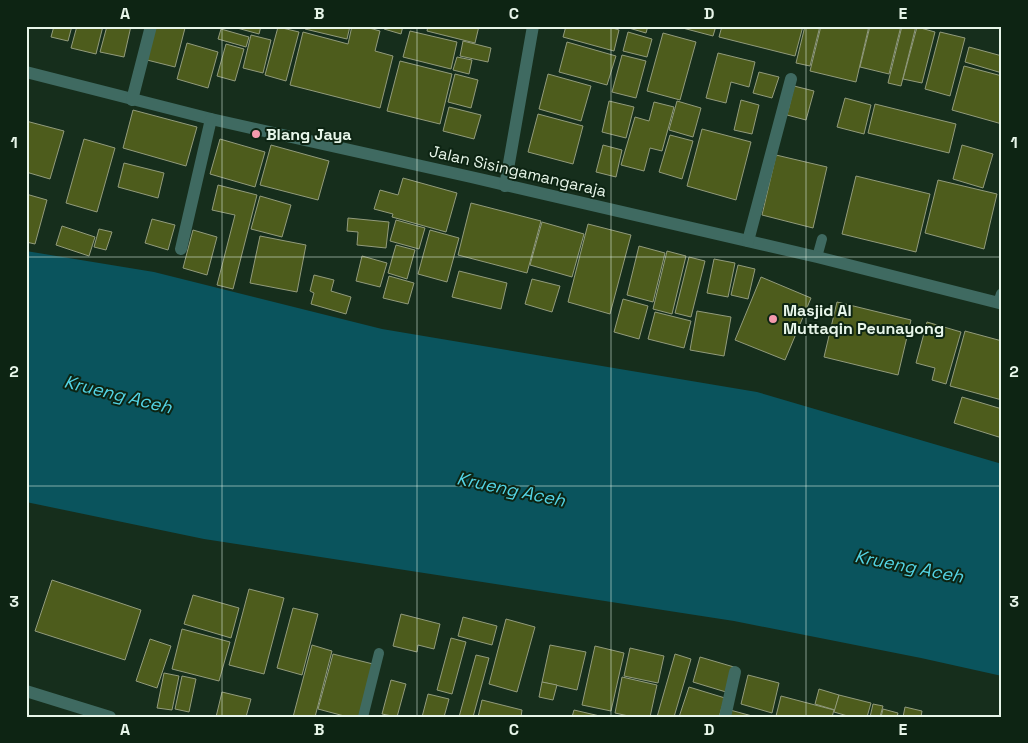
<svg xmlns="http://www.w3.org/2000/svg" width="1028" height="743" font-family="'Space Grotesk',sans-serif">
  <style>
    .water { fill: #0a545d }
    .building { fill: #4d5c1c; stroke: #929b7c }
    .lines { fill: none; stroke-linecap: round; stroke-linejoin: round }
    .service { stroke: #3f6a61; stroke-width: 10 }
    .minor { stroke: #3f6a61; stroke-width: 12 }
    .tertiary { stroke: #3f6a61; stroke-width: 12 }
    .grid { fill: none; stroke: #e7f5e9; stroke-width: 1; stroke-opacity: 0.55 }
    .poi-dot { fill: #f39aac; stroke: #0d2413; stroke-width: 2 }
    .labels { text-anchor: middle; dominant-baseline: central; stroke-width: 4; stroke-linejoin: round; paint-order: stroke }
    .poi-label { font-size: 16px; font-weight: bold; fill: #e7f5e9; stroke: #0d2413; text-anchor: start }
    .street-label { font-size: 16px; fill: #e7f5e9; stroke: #0d2413 }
    .water-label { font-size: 18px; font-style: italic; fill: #53d3e4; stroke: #0d2413 }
    .neatline { fill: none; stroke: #e7f5e9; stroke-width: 2 }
    .grid-label { font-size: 16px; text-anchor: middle; font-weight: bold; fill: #e7f5e9 }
  </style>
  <rect width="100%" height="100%" fill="#162e1c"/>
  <path class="water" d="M 26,251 L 154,272 L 382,329 L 757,392 L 1002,464 L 1002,676 L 921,658 L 734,621 L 204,539 L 26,502 Z"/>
  <g class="building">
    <path d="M 54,26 L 72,26 L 68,41 L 51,37 Z"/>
    <path d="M 77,26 L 103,26 L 96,54 L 71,48 Z"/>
    <path d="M 107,26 L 131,26 L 124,57 L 100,52 Z"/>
    <path d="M 155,26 L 177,26 L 185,28 L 175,67 L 147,60 Z"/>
    <path d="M 237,26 L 261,26 L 259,34 L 237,28 Z"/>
    <path d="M 305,26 L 350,26 L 347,39 L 305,29 Z"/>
    <path d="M 352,26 L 362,26 L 380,31 L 375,51 L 393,56 L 380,108 L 290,85 L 303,32 L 348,44 Z"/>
    <path d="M 385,26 L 403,26 L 401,34 L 384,29 Z"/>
    <path d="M 428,26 L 479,26 L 475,43 L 427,31 Z"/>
    <path d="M 566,26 L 606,26 L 619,30 L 614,51 L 563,37 Z"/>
    <path d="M 622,26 L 648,26 L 646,33 Z"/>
    <path d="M 675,26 L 716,26 L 713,36 Z"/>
    <path d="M 722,26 L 803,26 L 795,56 L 719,37 Z"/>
    <path d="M 805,26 L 820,26 L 810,66 L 796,63 Z"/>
    <path d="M 821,26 L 869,26 L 856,82 L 810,71 Z"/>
    <path d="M 870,26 L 901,26 L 889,74 L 860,67 Z"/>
    <path d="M 902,26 L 916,26 L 901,86 L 888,83 Z"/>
    <path d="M 278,27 L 299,32 L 286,81 L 265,75 Z"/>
    <path d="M 917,27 L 935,32 L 922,83 L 903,79 Z"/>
    <path d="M 221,29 L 249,37 L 246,47 L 218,39 Z"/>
    <path d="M 410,31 L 457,42 L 451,69 L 403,57 Z"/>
    <path d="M 628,32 L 652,39 L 647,57 L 623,51 Z"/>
    <path d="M 940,32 L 965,38 L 950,96 L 925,89 Z"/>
    <path d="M 663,33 L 696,42 L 680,100 L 647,91 Z"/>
    <path d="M 251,35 L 271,40 L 263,73 L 243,68 Z"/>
    <path d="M 463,41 L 491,48 L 488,62 L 460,56 Z"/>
    <path d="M 567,42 L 616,56 L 607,85 L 559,72 Z"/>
    <path d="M 187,43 L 218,52 L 208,88 L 177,79 Z"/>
    <path d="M 226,44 L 244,49 L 235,81 L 217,76 Z"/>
    <path d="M 969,47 L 1002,56 L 1002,73 L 965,62 Z"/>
    <path d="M 718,53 L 755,62 L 749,87 L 731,82 L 726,103 L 706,98 Z"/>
    <path d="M 622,55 L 646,61 L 636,98 L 612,92 Z"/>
    <path d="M 457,57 L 472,60 L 469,74 L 453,70 Z"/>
    <path d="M 400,61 L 452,74 L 440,124 L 387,111 Z"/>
    <path d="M 964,66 L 1002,76 L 1002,124 L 952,110 Z"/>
    <path d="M 759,72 L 779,77 L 772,98 L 753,93 Z"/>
    <path d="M 455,74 L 478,80 L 471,108 L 448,102 Z"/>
    <path d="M 548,74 L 591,86 L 581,121 L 539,109 Z"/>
    <path d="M 794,86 L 814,91 L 806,120 L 787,115 Z"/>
    <path d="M 845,98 L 871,105 L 864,134 L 837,127 Z"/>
    <path d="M 741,100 L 759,105 L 752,134 L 734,130 Z"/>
    <path d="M 609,101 L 634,107 L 626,138 L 602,132 Z"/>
    <path d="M 677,101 L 701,108 L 693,137 L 669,130 Z"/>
    <path d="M 654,102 L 674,107 L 662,151 L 650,148 L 644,171 L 621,165 L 635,117 L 649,121 Z"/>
    <path d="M 875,104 L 956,124 L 949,153 L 868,133 Z"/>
    <path d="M 449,107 L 481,115 L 474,139 L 443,131 Z"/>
    <path d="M 133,110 L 197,127 L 186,166 L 123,148 Z"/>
    <path d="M 538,114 L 583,126 L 573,164 L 528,152 Z"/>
    <path d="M 26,121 L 64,131 L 50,179 L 26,172 Z"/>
    <path d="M 702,129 L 751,142 L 736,200 L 687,186 Z"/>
    <path d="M 670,135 L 693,141 L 682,179 L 659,172 Z"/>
    <path d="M 84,139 L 115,148 L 97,212 L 66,203 Z"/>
    <path d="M 220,139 L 265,152 L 255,187 L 210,174 Z"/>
    <path d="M 271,145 L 329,161 L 318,200 L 260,185 Z"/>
    <path d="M 603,145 L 622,150 L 616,177 L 596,172 Z"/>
    <path d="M 962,145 L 993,154 L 983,188 L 953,179 Z"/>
    <path d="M 776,155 L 827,167 L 813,228 L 762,215 Z"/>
    <path d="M 124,163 L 164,173 L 158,198 L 118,187 Z"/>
    <path d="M 856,176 L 930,194 L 916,252 L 842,234 Z"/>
    <path d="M 403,178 L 457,193 L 446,232 L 392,217 L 393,214 L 374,209 L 380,190 L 398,195 Z"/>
    <path d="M 938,180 L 997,194 L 984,249 L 925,233 Z"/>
    <path d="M 218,185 L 257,195 L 233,289 L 217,285 L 235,215 L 212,210 Z"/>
    <path d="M 26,194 L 47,200 L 35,244 L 26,242 Z"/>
    <path d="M 260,196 L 291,205 L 282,237 L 251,229 Z"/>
    <path d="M 471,203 L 541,221 L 527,273 L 458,255 Z"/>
    <path d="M 348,218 L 389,222 L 386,248 L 357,245 L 358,232 L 347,231 Z"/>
    <path d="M 152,219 L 175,225 L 168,250 L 145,243 Z"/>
    <path d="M 396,220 L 425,228 L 419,249 L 390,241 Z"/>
    <path d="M 542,222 L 584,234 L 572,277 L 530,265 Z"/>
    <path d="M 588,224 L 631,235 L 610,314 L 568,302 Z"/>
    <path d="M 62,226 L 95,237 L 89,256 L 56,245 Z"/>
    <path d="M 99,229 L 112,232 L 106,250 L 94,247 Z"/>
    <path d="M 193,230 L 217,237 L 207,275 L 183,268 Z"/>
    <path d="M 430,230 L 459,238 L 447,282 L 418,274 Z"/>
    <path d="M 260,236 L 306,245 L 297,292 L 250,283 Z"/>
    <path d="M 396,245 L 415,250 L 407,279 L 388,273 Z"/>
    <path d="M 639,246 L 665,253 L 653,302 L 627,295 Z"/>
    <path d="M 667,251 L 686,256 L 672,314 L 653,309 Z"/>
    <path d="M 362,256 L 387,263 L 380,287 L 356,281 Z"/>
    <path d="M 689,257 L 705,261 L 691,317 L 675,313 Z"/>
    <path d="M 714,259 L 735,263 L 728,297 L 707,293 Z"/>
    <path d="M 738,265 L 755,269 L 748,299 L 731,295 Z"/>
    <path d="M 459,271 L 507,283 L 501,309 L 452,297 Z"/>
    <path d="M 314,275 L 334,280 L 331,291 L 351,297 L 346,314 L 311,304 L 314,293 L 310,291 Z"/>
    <path d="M 389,276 L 414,283 L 408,304 L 383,298 Z"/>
    <path d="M 761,277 L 811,298 L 785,360 L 735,340 Z"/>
    <path d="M 532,279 L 560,286 L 552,312 L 525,304 Z"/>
    <path d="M 623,299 L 648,306 L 639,339 L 614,332 Z"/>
    <path d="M 837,302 L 911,320 L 898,375 L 824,357 Z"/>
    <path d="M 697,311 L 731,317 L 724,356 L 690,350 Z"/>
    <path d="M 655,312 L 691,321 L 684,348 L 648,339 Z"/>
    <path d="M 927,322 L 961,332 L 946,384 L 932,380 L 935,368 L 916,363 Z"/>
    <path d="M 965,331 L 1002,341 L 1002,400 L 950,386 Z"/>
    <path d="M 962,397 L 1002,409 L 1002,438 L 954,423 Z"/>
    <path d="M 52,580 L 141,610 L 125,660 L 35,631 Z"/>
    <path d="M 249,589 L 284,598 L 264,674 L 229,665 Z"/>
    <path d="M 193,595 L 239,608 L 231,638 L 184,624 Z"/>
    <path d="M 293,608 L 318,614 L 302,675 L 277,668 Z"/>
    <path d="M 401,614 L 440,624 L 434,649 L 418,645 L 417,652 L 393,646 Z"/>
    <path d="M 463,617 L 497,626 L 492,645 L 458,636 Z"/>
    <path d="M 506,619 L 535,627 L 517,692 L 489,684 Z"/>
    <path d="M 182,629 L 230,642 L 219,681 L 172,669 Z"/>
    <path d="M 451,638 L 466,642 L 452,694 L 437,690 Z"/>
    <path d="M 150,639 L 171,646 L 157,688 L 136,681 Z"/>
    <path d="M 312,645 L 332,651 L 315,717 L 293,717 Z"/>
    <path d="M 550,645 L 586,652 L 577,690 L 542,682 Z"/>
    <path d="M 595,646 L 624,653 L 611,711 L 582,705 Z"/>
    <path d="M 630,648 L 664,656 L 658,683 L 624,676 Z"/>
    <path d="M 333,654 L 373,664 L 359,717 L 348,717 L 318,709 Z"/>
    <path d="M 675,654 L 691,659 L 674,717 L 657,717 Z"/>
    <path d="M 476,655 L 489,658 L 473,717 L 459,717 Z"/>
    <path d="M 700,657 L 734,667 L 726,692 L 693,682 Z"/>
    <path d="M 164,673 L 179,676 L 172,710 L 157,708 Z"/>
    <path d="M 748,675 L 779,683 L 772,713 L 741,704 Z"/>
    <path d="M 182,676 L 196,679 L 189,712 L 175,709 Z"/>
    <path d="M 622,677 L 657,685 L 650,717 L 633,717 L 615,713 Z"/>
    <path d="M 391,680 L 406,684 L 397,717 L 382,714 Z"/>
    <path d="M 542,682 L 557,685 L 553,700 L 539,697 Z"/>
    <path d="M 689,687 L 725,698 L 719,717 L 679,717 Z"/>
    <path d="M 819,689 L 839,695 L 835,710 L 815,704 Z"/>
    <path d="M 222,692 L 251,699 L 246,717 L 216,717 Z"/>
    <path d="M 428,694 L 449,699 L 444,717 L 422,717 Z"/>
    <path d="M 839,695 L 871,703 L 867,717 L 851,717 L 834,712 Z"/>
    <path d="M 781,696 L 834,710 L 832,717 L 776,716 Z"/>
    <path d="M 482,700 L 522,710 L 521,717 L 478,717 Z"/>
    <path d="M 873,704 L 883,706 L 880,717 L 870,717 Z"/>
    <path d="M 905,707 L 922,711 L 921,717 L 903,717 Z"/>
    <path d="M 883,709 L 898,713 L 897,717 L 881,717 Z"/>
    <path d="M 574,710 L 604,717 L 572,717 Z"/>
    <path d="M 730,710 L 756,717 L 728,717 Z"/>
  </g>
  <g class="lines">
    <g class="service">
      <path d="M 817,257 L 822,239"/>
      <path d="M 363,717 L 379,653"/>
    </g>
    <g class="minor">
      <path d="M 26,72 L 211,119 L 471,177 L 817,257 L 999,303 L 1002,294"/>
      <path d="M 132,100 L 151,26"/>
      <path d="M 505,186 L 533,26"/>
      <path d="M 748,241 L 791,79"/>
      <path d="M 181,249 L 211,119"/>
      <path d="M 725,717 L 735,672"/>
    </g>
    <path class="tertiary" d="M 26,691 L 110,717"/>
  </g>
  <path class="grid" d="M 222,26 L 222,717M 417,26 L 417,717M 611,26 L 611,717M 806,26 L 806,717M 26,257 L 1002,257M 26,486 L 1002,486"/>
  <g class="poi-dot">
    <circle cx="256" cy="134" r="5"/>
    <circle cx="773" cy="319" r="5"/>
  </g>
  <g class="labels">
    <g class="poi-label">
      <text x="266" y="134">Blang Jaya</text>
      <text x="783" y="310">Masjid Al<tspan x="783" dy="18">Muttaqin Peunayong</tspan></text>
    </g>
    <g class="street-label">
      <text transform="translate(518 171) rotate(13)">Jalan Sisingamangaraja</text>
    </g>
    <g class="water-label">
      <text transform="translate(118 394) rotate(14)">Krueng Aceh</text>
      <text transform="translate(511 489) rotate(12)">Krueng Aceh</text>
      <text transform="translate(909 566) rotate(11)">Krueng Aceh</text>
    </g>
  </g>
  <rect width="1028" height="743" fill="none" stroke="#0d2413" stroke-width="55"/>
  <rect x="28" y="28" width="972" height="688" class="neatline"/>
  <g class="grid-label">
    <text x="125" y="19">A</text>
    <text x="319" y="19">B</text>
    <text x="514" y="19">C</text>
    <text x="709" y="19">D</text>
    <text x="903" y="19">E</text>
    <text x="14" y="148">1</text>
    <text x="1014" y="148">1</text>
    <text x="14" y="377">2</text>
    <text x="1014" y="377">2</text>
    <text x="14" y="607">3</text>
    <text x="1014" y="607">3</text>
    <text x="125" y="735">A</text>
    <text x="319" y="735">B</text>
    <text x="514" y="735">C</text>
    <text x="709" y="735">D</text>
    <text x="903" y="735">E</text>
  </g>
</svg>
